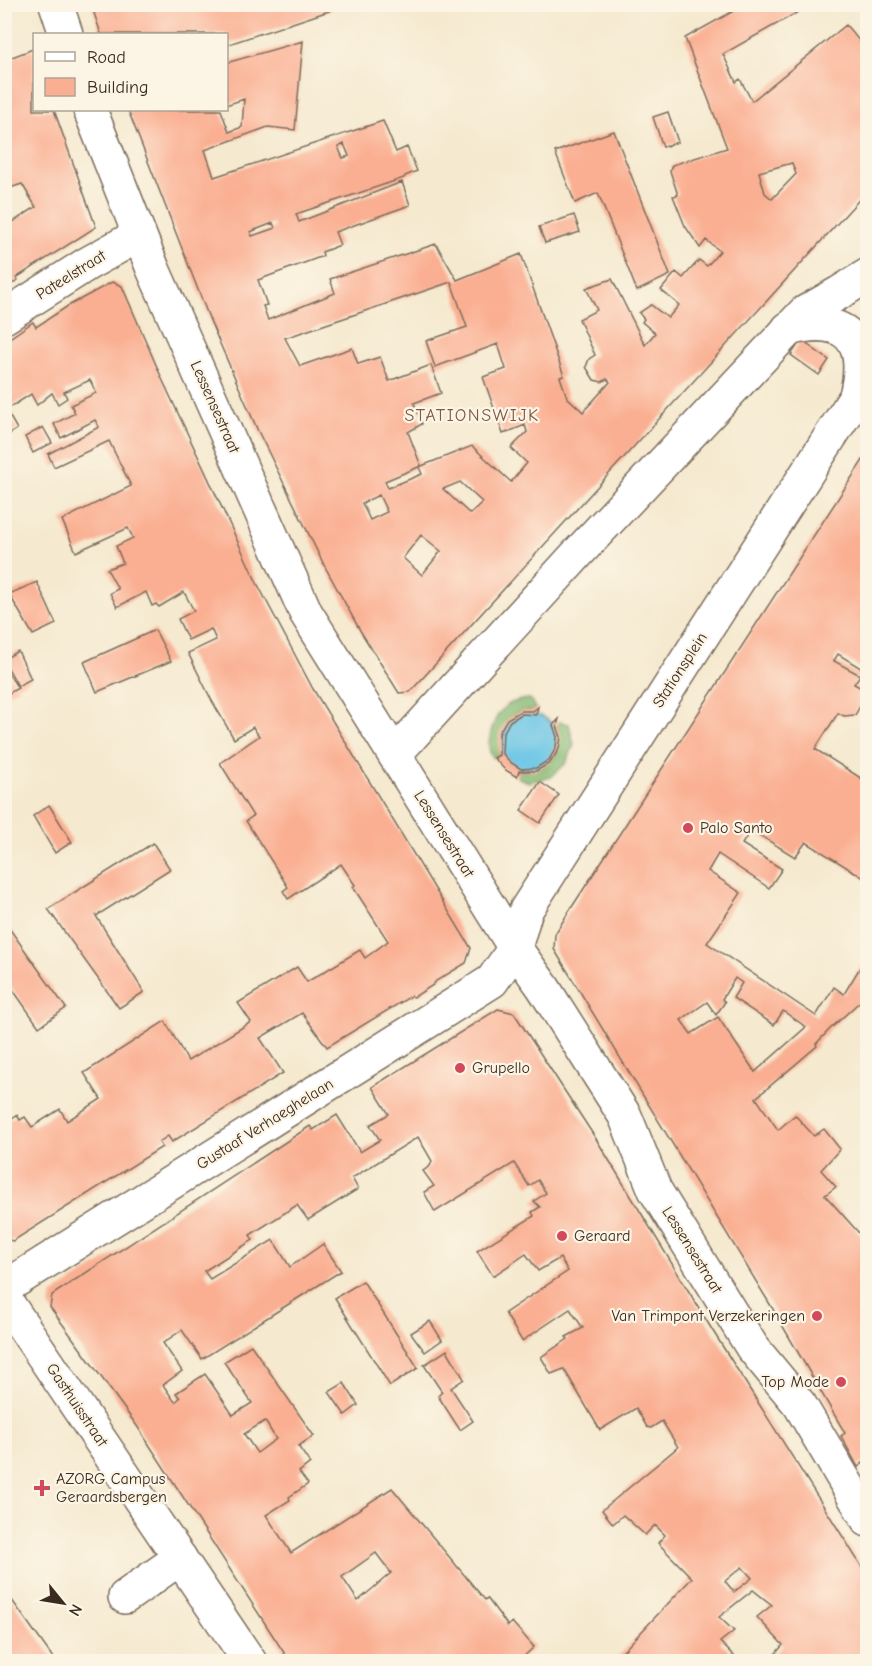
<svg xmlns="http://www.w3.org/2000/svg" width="872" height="1666" font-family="'Comic Neue',sans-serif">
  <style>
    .forest { fill: #86bb76; stroke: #60724a; stroke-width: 1.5 }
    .water { fill: #68c5e6; stroke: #527882; stroke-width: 1.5 }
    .building { fill: #faaf92; fill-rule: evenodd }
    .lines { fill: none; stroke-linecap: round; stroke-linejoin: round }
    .minor-casing { stroke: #7c6d5c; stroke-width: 36 }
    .major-casing { stroke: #7c6d5c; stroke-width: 36 }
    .minor { stroke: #fff; stroke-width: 33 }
    .major { stroke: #fff; stroke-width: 33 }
    .poi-dot { fill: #d1495b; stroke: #fcf5e5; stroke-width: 2 }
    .labels { text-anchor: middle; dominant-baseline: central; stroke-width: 4.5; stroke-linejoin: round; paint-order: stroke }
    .street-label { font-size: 16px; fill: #3b2a1e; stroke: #fcf5e5 }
    .poi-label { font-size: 16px; fill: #3b2a1e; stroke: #fcf5e5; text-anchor: start }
    .neighbourhood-label { font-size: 18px; letter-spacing: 1.5px; fill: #7e5947; stroke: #fcf5e5 }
  </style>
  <rect width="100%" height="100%" fill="#fcf5e5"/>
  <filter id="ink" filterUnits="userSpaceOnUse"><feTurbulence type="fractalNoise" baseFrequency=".0167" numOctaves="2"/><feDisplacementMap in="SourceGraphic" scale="12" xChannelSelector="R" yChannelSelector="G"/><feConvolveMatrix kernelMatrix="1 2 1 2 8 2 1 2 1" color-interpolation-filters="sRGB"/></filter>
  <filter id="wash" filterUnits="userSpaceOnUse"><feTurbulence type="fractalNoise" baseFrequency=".008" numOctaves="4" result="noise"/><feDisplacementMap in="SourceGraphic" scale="24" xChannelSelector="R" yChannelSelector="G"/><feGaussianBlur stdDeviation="1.35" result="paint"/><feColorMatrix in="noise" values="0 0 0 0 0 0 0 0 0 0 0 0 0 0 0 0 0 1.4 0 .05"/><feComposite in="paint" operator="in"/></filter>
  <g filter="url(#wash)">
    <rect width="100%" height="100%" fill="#f5e9cf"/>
    <g class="forest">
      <path d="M 530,699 L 535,708 L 533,711 L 521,711 L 507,719 L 499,755 L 494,758 C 483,748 493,718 503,709 C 511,701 520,700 530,699 Z"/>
      <path d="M 559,722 L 569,724 L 574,745 L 566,763 L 551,777 L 529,782 L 517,777 L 519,771 C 548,772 566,755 557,726 Z"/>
    </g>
    <path class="water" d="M 522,714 C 579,710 556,780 520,768 C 512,766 507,759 502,753 C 503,733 503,725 522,714 Z"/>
    <g id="blocks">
      <g class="building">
        <path d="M 91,4 L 341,4 L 329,11 L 226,45 L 226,34 L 101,34 Z"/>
        <path d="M 746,4 L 791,4 L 798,12 L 723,54 L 736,82 L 740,79 L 752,101 L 846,25 L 867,50 L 867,191 L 410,692 L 399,693 L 361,632 L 324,565 L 258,431 L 211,323 L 128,110 L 221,110 L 229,132 L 242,127 L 244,99 L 226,105 L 226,63 L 303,41 L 295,130 L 268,127 L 205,150 L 214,177 L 383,121 L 396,152 L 407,147 L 417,171 L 405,176 L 404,178 L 296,214 L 299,222 L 402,182 L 410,205 L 335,232 L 340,245 L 322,252 L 323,256 L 258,280 L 267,305 L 263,306 L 268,320 L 335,293 L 330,279 L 436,244 L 457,280 L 521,254 L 564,376 L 560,377 L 567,397 L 583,412 L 610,382 L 607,379 L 602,382 L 594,380 L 586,367 L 589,359 L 595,355 L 579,319 L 597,310 L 586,288 L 612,279 L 645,345 L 655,333 L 642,322 L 644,319 L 639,313 L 651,305 L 668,318 L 679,305 L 661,290 L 676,272 L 683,278 L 699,260 L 707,266 L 720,251 L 706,240 L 700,248 L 685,226 L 673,196 L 678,195 L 670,171 L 672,165 L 727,148 L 685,38 ZM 344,144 L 349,156 L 343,158 L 338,147 ZM 792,163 L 796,174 L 772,199 L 765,193 L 759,172 ZM 273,223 L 275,228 L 252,236 L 250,232 ZM 451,282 L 467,327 L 426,341 L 435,367 L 498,344 L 506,369 L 483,377 L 503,434 L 525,425 L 527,432 L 511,448 L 527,463 L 511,482 L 472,446 L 419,467 L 422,474 L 388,488 L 385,481 L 421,466 L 408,432 L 422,424 L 414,403 L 441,393 L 431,365 L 389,381 L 380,357 L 358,364 L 352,348 L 300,366 L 285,338 ZM 460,482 L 482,502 L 470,514 L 443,489 ZM 379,495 L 387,512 L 370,520 L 362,503 ZM 421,535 L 441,551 L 422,575 L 403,558 Z"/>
        <path d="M 33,49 L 34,54 L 34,110 L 54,110 L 96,227 L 16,278 L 18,280 L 5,289 L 5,205 L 13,222 L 36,207 L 22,184 L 4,190 L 4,60 Z"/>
        <path d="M 668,112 L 678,142 L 663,147 L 653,117 Z"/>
        <path d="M 614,131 L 670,275 L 637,291 L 598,193 L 575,203 L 555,152 Z"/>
        <path d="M 574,215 L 580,232 L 545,243 L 539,227 Z"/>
        <path d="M 112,282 L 122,286 L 163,381 L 257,583 L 313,689 L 471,948 L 466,963 L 436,981 L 433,985 L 414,997 L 411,996 L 327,1047 L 302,1013 L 260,1038 L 283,1073 L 172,1142 L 168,1136 L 159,1142 L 162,1147 L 13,1241 L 4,1239 L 4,1123 L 17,1115 L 20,1120 L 25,1117 L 32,1127 L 60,1109 L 67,1121 L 101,1099 L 84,1073 L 165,1021 L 188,1061 L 251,1022 L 238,1003 L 297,967 L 307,982 L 360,950 L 365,958 L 388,941 L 353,887 L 355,885 L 341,864 L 288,899 L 283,891 L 288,887 L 246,821 L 253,816 L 220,763 L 259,736 L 253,727 L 234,739 L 212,701 L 188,653 L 216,640 L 211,629 L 188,640 L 178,619 L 194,611 L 184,592 L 159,607 L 156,604 L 152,606 L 146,592 L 117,607 L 110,593 L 118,589 L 107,569 L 123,563 L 116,546 L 133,538 L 128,528 L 76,552 L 62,520 L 131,486 L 109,441 L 54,467 L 48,454 L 99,427 L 95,420 L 61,438 L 54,424 L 75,413 L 71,405 L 96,393 L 90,380 L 64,392 L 67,398 L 58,404 L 52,393 L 37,405 L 31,394 L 6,410 L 17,429 L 5,437 L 4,435 L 4,342 L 33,322 L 36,327 L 68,306 Z"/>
        <path d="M 801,340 L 829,360 L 819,375 L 791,355 Z"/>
        <path d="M 43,427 L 52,443 L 33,453 L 25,437 Z"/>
        <path d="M 867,454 L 867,672 L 838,654 L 834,661 L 860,675 L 854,684 L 867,691 L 867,704 L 863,701 L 855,715 L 844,716 L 838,713 L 815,749 L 867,782 L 867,880 L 806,842 L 795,857 L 751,830 L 742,844 L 782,869 L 769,888 L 718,854 L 708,871 L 741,893 L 707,943 L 816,1016 L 834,987 L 844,994 L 867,956 L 867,995 L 829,1030 L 816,1044 L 817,1046 L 756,1098 L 778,1130 L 795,1115 L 814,1136 L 824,1129 L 840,1149 L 821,1170 L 836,1187 L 825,1195 L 867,1242 L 867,1471 L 863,1463 L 858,1467 L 841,1436 L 845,1433 L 771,1306 L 554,949 L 555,934 L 568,913 ZM 735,978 L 742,983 L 733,998 L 774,1025 L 783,1011 L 806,1027 L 755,1072 L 718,1017 L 691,1034 L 681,1020 L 707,1002 L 716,1015 L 725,1002 L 722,999 Z"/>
        <path d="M 37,582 L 56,624 L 33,635 L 9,594 Z"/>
        <path d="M 155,630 L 171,661 L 97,692 L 84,662 Z"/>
        <path d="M 18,651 L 31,679 L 18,686 L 4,661 L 4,659 Z"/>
        <path d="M 4,667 L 18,688 L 6,695 L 4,694 Z"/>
        <path d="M 538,707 L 536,715 L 522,714 L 510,721 L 503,734 L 502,753 L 510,762 L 521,769 L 536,768 L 549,760 L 556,748 L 557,737 L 553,725 L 559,719 L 557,726 L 561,737 L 559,749 L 550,763 L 536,771 L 519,771 L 517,777 L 504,769 L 494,758 L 499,755 L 499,733 L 507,719 L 521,711 L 533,711 Z"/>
        <path d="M 540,782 L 559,795 L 540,823 L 521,810 Z"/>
        <path d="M 49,805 L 72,842 L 55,853 L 33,816 Z"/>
        <path d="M 153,843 L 170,869 L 96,916 L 144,992 L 119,1008 L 48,909 Z"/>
        <path d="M 4,921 L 66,1008 L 39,1027 L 4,977 Z"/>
        <path d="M 498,1009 L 514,1013 L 598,1142 L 711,1328 L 867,1575 L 867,1662 L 768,1662 L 783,1645 L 757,1617 L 772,1605 L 753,1590 L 719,1617 L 734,1631 L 720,1642 L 740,1662 L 613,1662 L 692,1578 L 658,1543 L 665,1535 L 655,1525 L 645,1535 L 623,1515 L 613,1524 L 602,1510 L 678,1447 L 662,1421 L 651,1428 L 647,1427 L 636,1408 L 600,1430 L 564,1369 L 551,1374 L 541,1357 L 568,1339 L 566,1337 L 583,1328 L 570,1309 L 522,1341 L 505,1313 L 568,1271 L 560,1258 L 538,1271 L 526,1254 L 493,1276 L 477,1251 L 534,1216 L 532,1212 L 540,1207 L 534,1201 L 546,1193 L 538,1180 L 529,1186 L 514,1163 L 435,1212 L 424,1192 L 434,1186 L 423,1171 L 430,1166 L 432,1161 L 418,1137 L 352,1178 L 358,1189 L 308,1220 L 297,1205 L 250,1235 L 253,1240 L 204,1271 L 210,1279 L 273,1240 L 290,1267 L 323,1244 L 341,1271 L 202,1359 L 182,1330 L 163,1343 L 182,1371 L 163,1385 L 175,1402 L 180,1398 L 176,1393 L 205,1374 L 233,1415 L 252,1403 L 224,1362 L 251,1345 L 314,1436 L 298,1446 L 310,1463 L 299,1472 L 308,1484 L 289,1497 L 290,1500 L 266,1515 L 291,1553 L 392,1488 L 485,1600 L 487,1598 L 508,1626 L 512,1622 L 534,1647 L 518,1662 L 290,1662 L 137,1426 L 50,1307 L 52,1295 L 310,1126 L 313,1130 L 337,1115 L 360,1152 L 380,1140 L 370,1125 L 389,1114 L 372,1087 ZM 265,1421 L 276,1439 L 257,1453 L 244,1434 ZM 376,1553 L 391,1573 L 358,1601 L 342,1577 ZM 742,1567 L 752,1578 L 734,1592 L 725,1581 Z"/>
        <path d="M 363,1281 L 418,1368 L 390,1386 L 335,1298 Z"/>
        <path d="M 430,1321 L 442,1340 L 425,1352 L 411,1333 Z"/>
        <path d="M 447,1350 L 464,1379 L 451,1388 L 473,1421 L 460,1430 L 438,1396 L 442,1392 L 424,1365 Z"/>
        <path d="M 344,1383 L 358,1405 L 345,1415 L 329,1392 Z"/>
        <path d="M 4,1589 L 56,1662 L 4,1662 Z"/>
      </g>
    </g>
  </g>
  <g filter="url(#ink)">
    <use href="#blocks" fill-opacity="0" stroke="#7c6d5c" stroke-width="1.5"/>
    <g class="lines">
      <g class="minor-casing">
        <g id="minor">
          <path d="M 4,317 L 87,264 L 139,235"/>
          <path d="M 788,329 C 846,314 870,339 856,396"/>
          <path d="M 868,378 L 526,910 L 515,948 L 543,987 L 625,1116 L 655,1190 L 752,1347 L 800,1405 L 868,1520"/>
          <path d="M 395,754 L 579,552 L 804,313 L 839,293 L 868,275"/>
          <path d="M 4,1298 L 250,1662"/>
          <path d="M 125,1597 L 180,1558"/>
        </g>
      </g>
      <g class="major-casing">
        <g id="major">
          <path d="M 56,4 L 66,34"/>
          <path d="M 4,1288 L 492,981 L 515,948 L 306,613 L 153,269 L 90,110"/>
        </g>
      </g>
      <use href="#minor" class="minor"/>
      <use href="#major" class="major"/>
    </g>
  </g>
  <g class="poi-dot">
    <circle cx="688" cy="828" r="6"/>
    <circle cx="460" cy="1068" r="6"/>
    <circle cx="562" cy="1236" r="6"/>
    <circle cx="817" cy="1316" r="6"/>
    <circle cx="841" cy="1382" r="6"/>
    <path d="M39 1479h6v6h6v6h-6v6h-6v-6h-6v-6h6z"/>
  </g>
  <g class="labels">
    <g class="street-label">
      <text transform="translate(71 275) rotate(-32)">Pateelstraat</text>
      <text transform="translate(215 407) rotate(66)">Lessensestraat</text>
      <text transform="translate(680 670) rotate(-57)">Stationsplein</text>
      <text transform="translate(444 834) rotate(58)">Lessensestraat</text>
      <text transform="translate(265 1124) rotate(-32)">Gustaaf Verhaeghelaan</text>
      <text transform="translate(692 1250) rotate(58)">Lessensestraat</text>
      <text transform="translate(77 1405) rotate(56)">Gasthuisstraat</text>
    </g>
    <g class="poi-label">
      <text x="700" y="828">Palo Santo</text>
      <text x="472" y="1068">Grupello</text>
      <text x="574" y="1236">Geraard</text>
      <text x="805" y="1316" text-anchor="end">Van Trimpont Verzekeringen</text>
      <text x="829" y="1382" text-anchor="end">Top Mode</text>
      <text x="56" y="1479">AZORG Campus<tspan x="56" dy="18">Geraardsbergen</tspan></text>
    </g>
    <g class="neighbourhood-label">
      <text x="472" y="415">STATIONSWIJK</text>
    </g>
  </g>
  <rect width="872" height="1666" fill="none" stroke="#fcf5e5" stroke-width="24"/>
  <rect x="33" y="33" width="195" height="78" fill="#fcf5e5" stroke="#afa495" stroke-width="1.5"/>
  <rect x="45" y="52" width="30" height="9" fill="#ffffff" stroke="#afa495" stroke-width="1.5"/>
  <text x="87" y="63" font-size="18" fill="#3b2a1e">Road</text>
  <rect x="45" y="78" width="30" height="18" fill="#faaf92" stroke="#afa495" stroke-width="1.5"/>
  <text x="87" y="93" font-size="18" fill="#3b2a1e">Building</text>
  <g transform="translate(63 1603) rotate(120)" stroke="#fcf5e5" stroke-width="4.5" paint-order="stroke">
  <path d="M0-4.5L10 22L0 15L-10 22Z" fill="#3b2a1e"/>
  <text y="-9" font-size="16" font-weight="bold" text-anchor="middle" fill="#3b2a1e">N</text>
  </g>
</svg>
